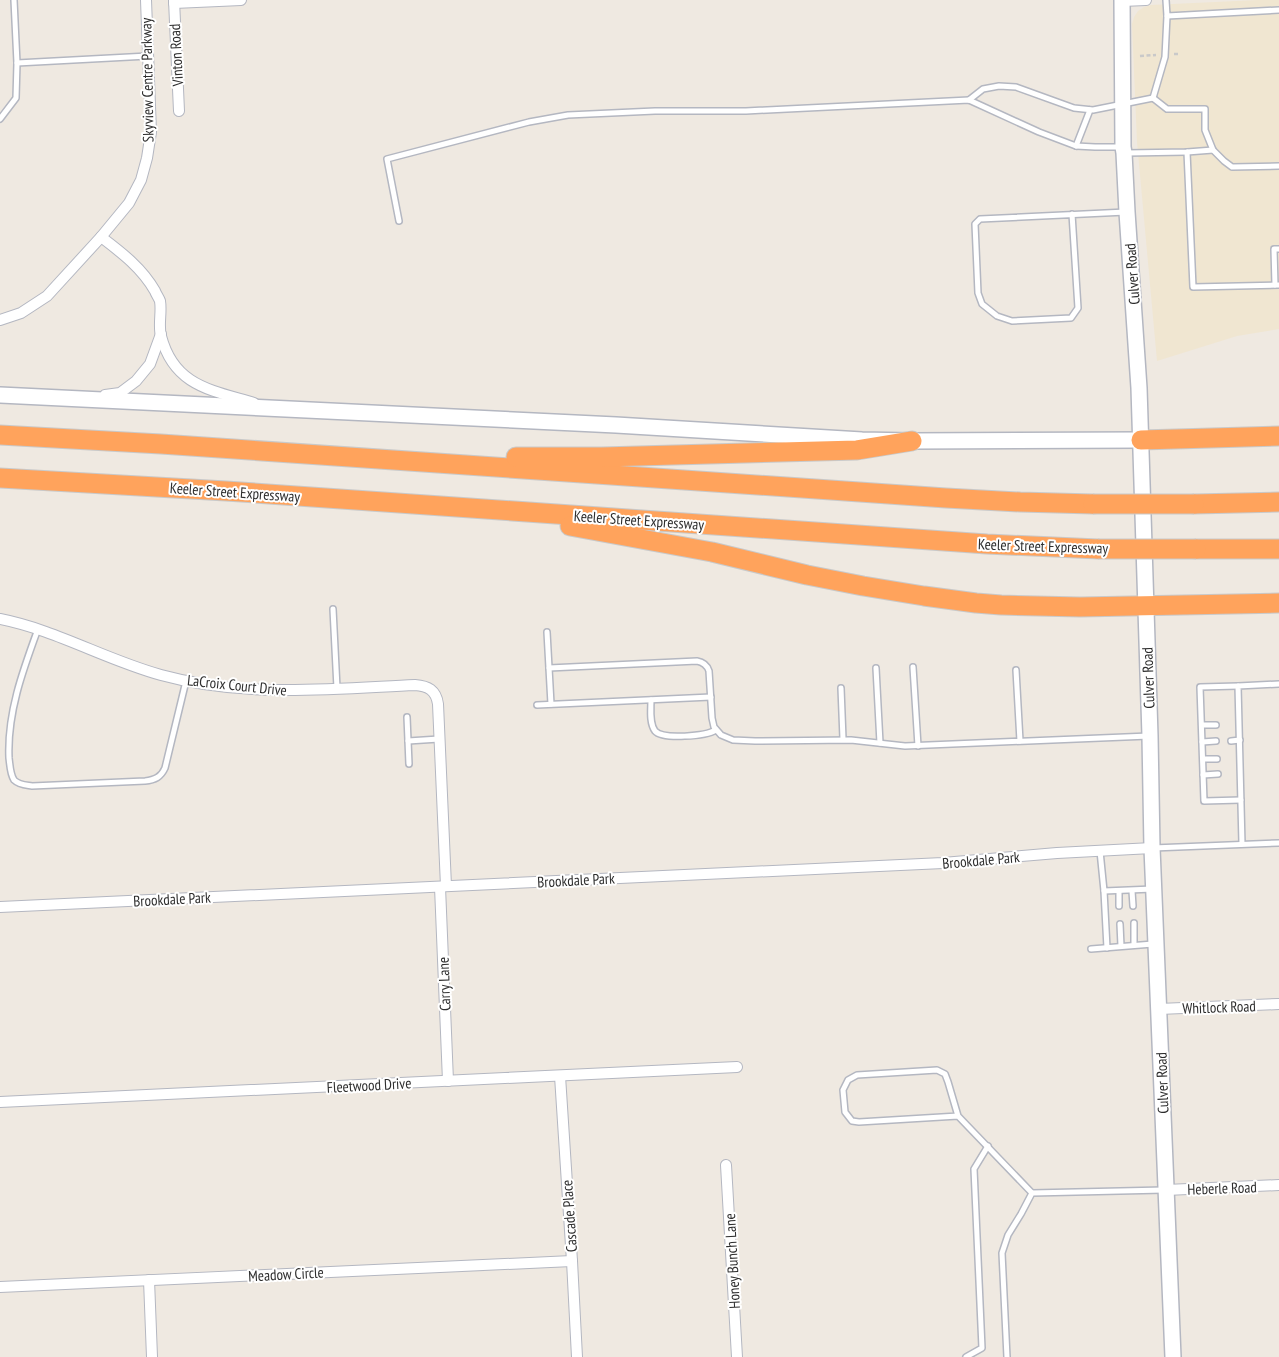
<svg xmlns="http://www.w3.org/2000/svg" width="1279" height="1357" font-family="'PT Sans Narrow',sans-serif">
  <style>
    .education { fill: #f0e6d1 }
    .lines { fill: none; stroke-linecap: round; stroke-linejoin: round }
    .lane-casing { stroke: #b4b7c1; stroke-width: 8 }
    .street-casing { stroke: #b4b7c1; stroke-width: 12 }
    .secondary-casing { stroke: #b4b7c1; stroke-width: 18 }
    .highway-casing { stroke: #c9c9c9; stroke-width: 21 }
    .path { stroke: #c9c9c9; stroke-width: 2.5; stroke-dasharray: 4 2.5; stroke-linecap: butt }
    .lane { stroke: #fff; stroke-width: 5 }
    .street { stroke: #fff; stroke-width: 10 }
    .secondary { stroke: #fff; stroke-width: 15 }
    .highway { stroke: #ffa35c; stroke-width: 19 }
    .highway-bridge-casing { stroke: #c9c9c9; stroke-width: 21; stroke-linecap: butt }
    .highway-bridge { stroke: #ffa35c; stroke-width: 19 }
    .labels { text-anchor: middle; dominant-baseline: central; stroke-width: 4; stroke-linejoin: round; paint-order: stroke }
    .street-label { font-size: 15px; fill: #2e2e2e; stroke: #fff }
  </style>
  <rect width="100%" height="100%" fill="#efe9e1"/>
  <path class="education" d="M 1258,0 L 1279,0 L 1279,329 L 1237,336 L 1157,361 L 1137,142 L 1132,24 L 1134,17 L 1138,11 L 1144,7 L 1151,5 Z"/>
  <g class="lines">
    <g class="lane-casing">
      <g id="lane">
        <path d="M 1166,0 L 1167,16 L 1279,10"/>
        <path d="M 17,63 L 148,56"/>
        <path d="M 1153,98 L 1167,109 L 1205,109 L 1205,130 L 1213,150 L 1224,161 L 1232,167 L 1279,166"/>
        <path d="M 1153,98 L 1165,57 L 1167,16"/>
        <path d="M 969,100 L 983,89 L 999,86 L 1016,87 L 1074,108 L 1093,110 L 1153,98"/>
        <path d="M 0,119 L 16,98 L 17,63 L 14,0"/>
        <path d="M 1076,146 L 1090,110"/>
        <path d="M 1187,152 L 1193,287 L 1279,285"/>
        <path d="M 1127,153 L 1187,152 L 1213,150"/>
        <path d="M 1072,214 L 1078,308 L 1071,318 L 1012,321 L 997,316 L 982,304 L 978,293 L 975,224 L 980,219 L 1126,212"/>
        <path d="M 399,221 L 387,159 L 529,122 L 568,115 L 655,111 L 746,111 L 969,100 L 1039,132 L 1076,146 L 1095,147 L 1120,147"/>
        <path d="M 1275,285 L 1274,249 L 1279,249"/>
        <path d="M 333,609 L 337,688"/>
        <path d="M 38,629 C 23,670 7,713 9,758 C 10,765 10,774 14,780 C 19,785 26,785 32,786 L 145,781 C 155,780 161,777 165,768 L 186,681"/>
        <path d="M 547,632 L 551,704"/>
        <path d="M 913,667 L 918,746"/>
        <path d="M 549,668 L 697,661 C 703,662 707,665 709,671 L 712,718 L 714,727 L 721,735 L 733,740 L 755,741 L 851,740 L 905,746 L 1149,736"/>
        <path d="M 876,668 L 880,743"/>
        <path d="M 1016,670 L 1020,741"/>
        <path d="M 1238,686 L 1200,687 L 1204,801 L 1241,800"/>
        <path d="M 841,688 L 843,739"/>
        <path d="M 651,700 C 651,709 649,723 655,731 C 663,740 706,736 716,730"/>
        <path d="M 537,705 L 711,697"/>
        <path d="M 407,717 L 409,764"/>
        <path d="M 1202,725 L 1216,725"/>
        <path d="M 408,741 L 439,739"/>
        <path d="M 1231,741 L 1240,740"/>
        <path d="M 1202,742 L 1216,741"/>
        <path d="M 1203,759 L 1217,759"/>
        <path d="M 1203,775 L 1218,774"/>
        <path d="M 1242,844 L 1238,686 L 1279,684"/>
        <path d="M 1153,848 L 1279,843"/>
        <path d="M 1100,851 L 1104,891 L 1153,889"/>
        <path d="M 1104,891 L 1107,948"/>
        <path d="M 1119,891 L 1119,906"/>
        <path d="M 1132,891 L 1133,906"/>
        <path d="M 1134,923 L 1134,945"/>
        <path d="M 1120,924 L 1121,946"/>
        <path d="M 1091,949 L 1153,944"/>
        <path d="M 958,1116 L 948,1082 L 945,1074 L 937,1070 L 857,1075 L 848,1080 L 843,1090 L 845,1112 L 852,1121 L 859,1122 L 958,1116 L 1032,1193"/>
        <path d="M 966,1357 L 982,1348 L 974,1169 L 988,1146"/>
        <path d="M 1007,1357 L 1002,1253 L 1008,1235 L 1021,1214 L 1032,1193 L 1164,1190"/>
      </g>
    </g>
    <g class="street-casing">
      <g id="street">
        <path d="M 174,0 L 179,111"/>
        <path d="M 1122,1 L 1146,0"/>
        <path d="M 174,3 L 241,0"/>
        <path d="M 101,237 C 122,253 142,268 155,291 C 156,294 159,298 160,301 C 162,312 158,325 161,336 C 174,386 211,390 254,403"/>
        <path d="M 0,320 L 21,313 L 47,296 L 101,237 L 129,203 L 141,180 L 147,158 L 151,132 L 146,0"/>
        <path d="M 105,395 L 120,393 L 136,381 L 150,364 L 161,334"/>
        <path d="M 0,619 C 56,630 106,660 161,675 C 244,698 330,689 415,685 C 428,686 436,690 438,704 L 446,886"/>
        <path d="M 440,887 L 448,1081"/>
        <path d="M 0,907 L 943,863 L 1057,853 L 1152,848"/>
        <path d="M 1159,1009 L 1279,1004"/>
        <path d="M 560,1076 L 572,1261 L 577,1357"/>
        <path d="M 0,1102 L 737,1067"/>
        <path d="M 726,1165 L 737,1357"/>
        <path d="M 1166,1190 L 1279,1185"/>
        <path d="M 149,1280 L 152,1357"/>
        <path d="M 0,1287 L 572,1261"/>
      </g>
    </g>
    <g class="secondary-casing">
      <g id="secondary">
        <path d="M 1122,0 L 1123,147 L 1124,153 L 1127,212 L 1139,388 L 1150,736 L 1152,848 L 1173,1357"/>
        <path d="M 0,395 L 616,425 L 862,440 L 912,441 L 1141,440"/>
      </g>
    </g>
    <g class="highway-casing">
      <g id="highway">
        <path d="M 0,435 L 161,444 L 946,498 L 1020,502 L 1093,504"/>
        <path d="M 1141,440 L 1279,436"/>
        <path d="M 516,457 L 602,457 L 857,450 L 912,441"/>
        <path d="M 0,478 L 226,491 L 987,544 L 1098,549"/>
        <path d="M 1194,504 L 1279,502"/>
        <path d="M 570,526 L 712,552 L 807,575 L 863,586 L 924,596 L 976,603 L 1001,605 L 1080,607 L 1279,603"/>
        <path d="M 1196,549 L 1279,549"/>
      </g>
    </g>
    <g class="path">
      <path d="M 1174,54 L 1180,54"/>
      <path d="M 1140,56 L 1156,55"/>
    </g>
    <use href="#lane" class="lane"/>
    <use href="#street" class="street"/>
    <use href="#secondary" class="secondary"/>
    <use href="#highway" class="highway"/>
    <g class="highway-bridge-casing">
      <g id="highway-bridge">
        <path d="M 1093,504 L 1194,504"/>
        <path d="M 1098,549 L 1196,549"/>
      </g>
    </g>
    <use href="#highway-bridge" class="highway-bridge"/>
  </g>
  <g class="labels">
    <g class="street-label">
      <text transform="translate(176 55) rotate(-93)">Vinton Road</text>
      <text transform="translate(147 80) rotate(-91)">Skyview Centre Parkway</text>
      <text transform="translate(1132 274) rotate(-94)">Culver Road</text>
      <text transform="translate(235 492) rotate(4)">Keeler Street Expressway</text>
      <text transform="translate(639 520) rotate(4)">Keeler Street Expressway</text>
      <text transform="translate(1043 546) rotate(2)">Keeler Street Expressway</text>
      <text transform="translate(1148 678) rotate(-92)">Culver Road</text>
      <text transform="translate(237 685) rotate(6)">LaCroix Court Drive</text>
      <text transform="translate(981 860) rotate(-5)">Brookdale Park</text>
      <text transform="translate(576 880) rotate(-3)">Brookdale Park</text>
      <text transform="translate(172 899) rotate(-3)">Brookdale Park</text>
      <text transform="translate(444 984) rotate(-92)">Carry Lane</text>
      <text transform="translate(1219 1007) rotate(-2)">Whitlock Road</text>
      <text transform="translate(1162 1083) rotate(-92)">Culver Road</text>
      <text transform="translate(369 1085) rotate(-3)">Fleetwood Drive</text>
      <text transform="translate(1222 1188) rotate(-2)">Heberle Road</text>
      <text transform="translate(569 1216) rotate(-94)">Cascade Place</text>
      <text transform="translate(732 1261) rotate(-93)">Honey Bunch Lane</text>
      <text transform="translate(286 1274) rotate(-3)">Meadow Circle</text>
    </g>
  </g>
</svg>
